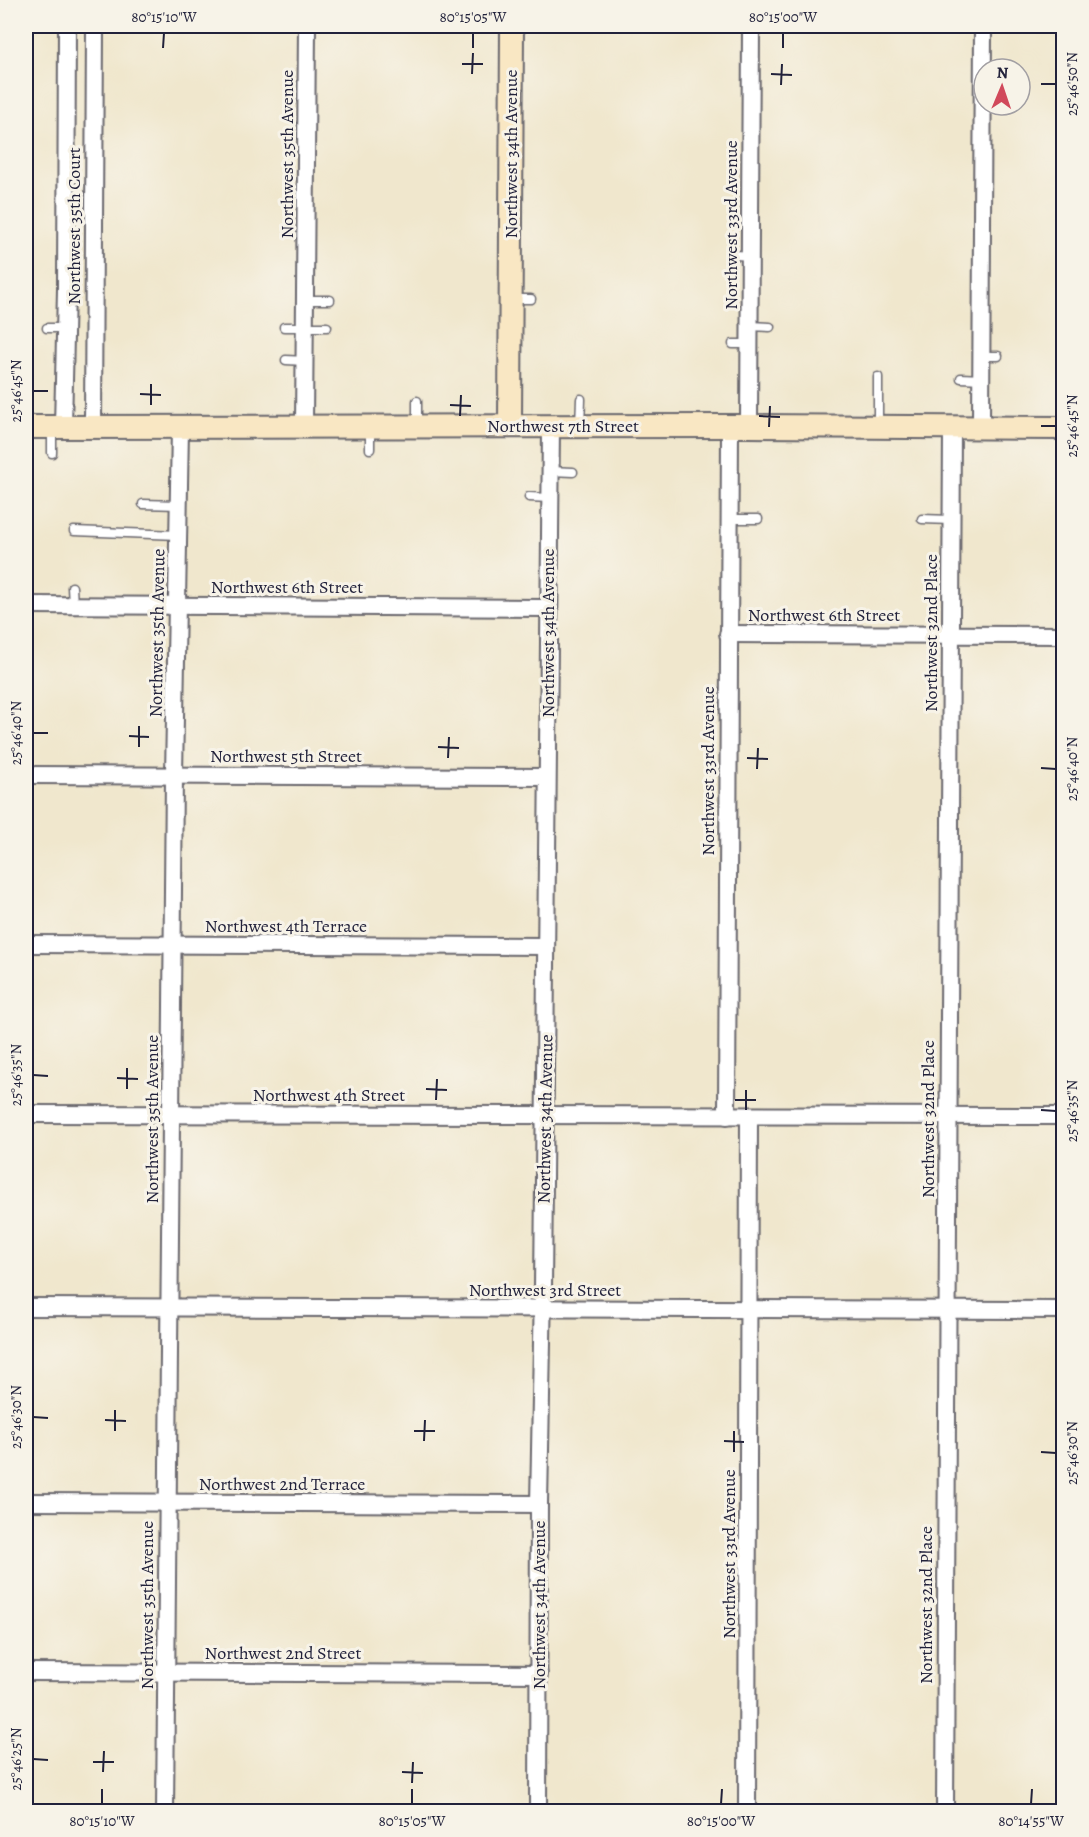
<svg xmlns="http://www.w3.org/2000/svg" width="1089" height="1837" font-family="Alegreya,serif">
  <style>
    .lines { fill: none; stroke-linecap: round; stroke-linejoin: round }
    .lane-casing { stroke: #6a676e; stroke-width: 11 }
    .street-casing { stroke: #6a676e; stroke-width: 20 }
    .secondary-casing { stroke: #6a676e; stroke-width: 26 }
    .lane { stroke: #fff; stroke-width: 8 }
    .street { stroke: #fff; stroke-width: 16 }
    .secondary { stroke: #f9e7c3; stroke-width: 22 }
    .ticks { fill: none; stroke: #22223b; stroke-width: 2 }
    .labels { text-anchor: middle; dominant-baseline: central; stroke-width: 6; stroke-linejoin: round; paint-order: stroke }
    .street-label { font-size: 18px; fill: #22223b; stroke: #f7f3e8 }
    .neatline { fill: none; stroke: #22223b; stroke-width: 2 }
    .ticks-label { font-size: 15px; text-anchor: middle; fill: #22223b }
  </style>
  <rect width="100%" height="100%" fill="#f7f3e8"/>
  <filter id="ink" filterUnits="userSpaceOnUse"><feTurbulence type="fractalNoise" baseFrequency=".0167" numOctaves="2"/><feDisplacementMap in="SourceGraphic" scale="12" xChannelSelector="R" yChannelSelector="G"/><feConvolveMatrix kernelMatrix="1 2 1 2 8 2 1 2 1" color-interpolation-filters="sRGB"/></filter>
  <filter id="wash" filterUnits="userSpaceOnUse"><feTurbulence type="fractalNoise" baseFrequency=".008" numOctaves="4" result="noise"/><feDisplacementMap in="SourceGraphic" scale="24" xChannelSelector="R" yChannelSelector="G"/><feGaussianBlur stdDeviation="1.35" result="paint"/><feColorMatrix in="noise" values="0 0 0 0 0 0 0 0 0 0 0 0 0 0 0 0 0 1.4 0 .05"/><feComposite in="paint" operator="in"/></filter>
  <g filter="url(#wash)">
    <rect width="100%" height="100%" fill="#f0e7cd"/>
  </g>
  <g filter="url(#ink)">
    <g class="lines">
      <g class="lane-casing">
        <g id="lane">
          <path d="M 736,255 L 751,256"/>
          <path d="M 513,299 L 531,299"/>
          <path d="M 306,300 L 330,300"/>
          <path d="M 750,326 L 770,327"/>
          <path d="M 284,327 L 327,327"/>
          <path d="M 47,328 L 64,328"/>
          <path d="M 733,344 L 750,344"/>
          <path d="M 982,356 L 998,356"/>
          <path d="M 286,360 L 305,361"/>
          <path d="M 961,378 L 982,379"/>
          <path d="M 417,401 L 417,426"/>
          <path d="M 878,424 L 878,377"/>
          <path d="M 580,426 L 581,399"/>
          <path d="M 370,449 L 370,427"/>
          <path d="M 52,453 L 52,428"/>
          <path d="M 550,471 L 573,472"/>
          <path d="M 529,497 L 549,498"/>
          <path d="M 143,504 L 178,505"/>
          <path d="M 729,519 L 758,519"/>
          <path d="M 922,519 L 951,520"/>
          <path d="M 74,531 L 178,535"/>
          <path d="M 72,587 L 73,605"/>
        </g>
      </g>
      <g class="street-casing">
        <g id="street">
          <path d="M 749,426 L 751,26"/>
          <path d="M 63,427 L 66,289 L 67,26"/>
          <path d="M 93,427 L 95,26"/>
          <path d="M 304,427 L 307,26"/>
          <path d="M 981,427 L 983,26"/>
          <path d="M 26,605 L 549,608"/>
          <path d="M 728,634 L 1064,635"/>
          <path d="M 26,775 L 547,777"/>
          <path d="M 26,944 L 546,946"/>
          <path d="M 26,1114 L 1064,1116"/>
          <path d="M 727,1116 L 730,426"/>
          <path d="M 26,1307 L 1064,1310"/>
          <path d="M 26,1502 L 539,1504"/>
          <path d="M 26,1672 L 539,1674"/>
          <path d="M 165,1812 L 174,775 L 180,428"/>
          <path d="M 538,1812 L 539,1504 L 543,1288 L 551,427"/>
          <path d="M 747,1812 L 749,1116"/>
          <path d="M 945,1812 L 952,427"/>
        </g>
      </g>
      <g class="secondary-casing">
        <g id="secondary">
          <path d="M 510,426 L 512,26"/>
          <path d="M 26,427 L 749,426 L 1064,428"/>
        </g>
      </g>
      <use href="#lane" class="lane"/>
      <use href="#street" class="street"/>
      <use href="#secondary" class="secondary"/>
    </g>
  </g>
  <path class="ticks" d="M 163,48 L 164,33M 473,48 L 473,33M 783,48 L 783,33M 462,64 L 483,64M 472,74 L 473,53M 771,74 L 792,75M 1041,84 L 1056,84M 781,85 L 782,64M 33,391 L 48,391M 140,394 L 161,395M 151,405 L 151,384M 450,405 L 471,406M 460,416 L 461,395M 759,416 L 780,417M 1041,426 L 1056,426M 769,427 L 770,406M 33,733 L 48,733M 129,736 L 149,737M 139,747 L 139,726M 438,747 L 459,748M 448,758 L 449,737M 747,758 L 768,759M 1041,768 L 1056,769M 757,769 L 758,748M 33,1075 L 48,1076M 117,1078 L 138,1079M 127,1089 L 127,1068M 426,1089 L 447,1090M 436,1100 L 437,1079M 735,1100 L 756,1100M 746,1110 L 746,1090M 1041,1110 L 1056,1111M 33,1417 L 48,1418M 105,1420 L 126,1421M 115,1431 L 115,1410M 414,1431 L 435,1431M 424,1441 L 425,1420M 724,1441 L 744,1442M 734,1452 L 734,1431M 1041,1452 L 1056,1453M 33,1759 L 48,1760M 93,1762 L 114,1762M 103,1772 L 104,1751M 402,1772 L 423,1773M 412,1783 L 413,1762M 102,1804 L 102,1789M 412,1804 L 412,1789M 721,1804 L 722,1789M 1031,1804 L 1032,1789"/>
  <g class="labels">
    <g class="street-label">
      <text transform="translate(287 154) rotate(-90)">Northwest 35th Avenue</text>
      <text transform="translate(511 154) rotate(-90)">Northwest 34th Avenue</text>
      <text transform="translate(731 225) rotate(-90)">Northwest 33rd Avenue</text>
      <text transform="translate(74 226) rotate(-90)">Northwest 35th Court</text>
      <text x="563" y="426">Northwest 7th Street</text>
      <text x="287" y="587">Northwest 6th Street</text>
      <text x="824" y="615">Northwest 6th Street</text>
      <text transform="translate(157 633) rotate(-89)">Northwest 35th Avenue</text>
      <text transform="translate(548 633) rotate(-90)">Northwest 34th Avenue</text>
      <text transform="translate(931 633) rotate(-90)">Northwest 32nd Place</text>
      <text x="286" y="756">Northwest 5th Street</text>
      <text transform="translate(708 771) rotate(-90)">Northwest 33rd Avenue</text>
      <text x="286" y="926">Northwest 4th Terrace</text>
      <text x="329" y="1095">Northwest 4th Street</text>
      <text transform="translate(152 1119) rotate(-90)">Northwest 35th Avenue</text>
      <text transform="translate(545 1119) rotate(-89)">Northwest 34th Avenue</text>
      <text transform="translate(928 1119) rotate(-90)">Northwest 32nd Place</text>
      <text x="545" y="1290">Northwest 3rd Street</text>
      <text x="282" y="1484">Northwest 2nd Terrace</text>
      <text transform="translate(729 1554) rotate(-90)">Northwest 33rd Avenue</text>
      <text transform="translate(147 1605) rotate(-90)">Northwest 35th Avenue</text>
      <text transform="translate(539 1605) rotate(-90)">Northwest 34th Avenue</text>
      <text transform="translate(926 1605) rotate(-90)">Northwest 32nd Place</text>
      <text x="283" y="1653">Northwest 2nd Street</text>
    </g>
  </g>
  <rect width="1089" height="1837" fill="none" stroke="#f7f3e8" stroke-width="66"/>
  <g transform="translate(1002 87) rotate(2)"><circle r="28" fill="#f7f3e8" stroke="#a29fa3" stroke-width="1.5"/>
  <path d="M0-4.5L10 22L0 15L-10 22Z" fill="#d1495b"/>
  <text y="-9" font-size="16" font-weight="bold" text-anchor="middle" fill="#22223b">N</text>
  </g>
  <rect x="33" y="33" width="1023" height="1771" class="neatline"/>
  <g class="ticks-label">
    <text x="164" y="22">80°15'10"W</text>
    <text x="473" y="22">80°15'05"W</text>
    <text x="783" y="22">80°15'00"W</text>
    <text transform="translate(1072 84) rotate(-90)" y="5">25°46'50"N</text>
    <text transform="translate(16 391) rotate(-90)" y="5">25°46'45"N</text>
    <text transform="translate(1072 426) rotate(-90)" y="5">25°46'45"N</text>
    <text transform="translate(16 733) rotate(-90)" y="5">25°46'40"N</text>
    <text transform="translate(1072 769) rotate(-90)" y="5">25°46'40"N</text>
    <text transform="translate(16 1075) rotate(-90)" y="5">25°46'35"N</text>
    <text transform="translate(1072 1111) rotate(-90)" y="5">25°46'35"N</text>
    <text transform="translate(16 1417) rotate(-90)" y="5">25°46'30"N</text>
    <text transform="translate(1072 1453) rotate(-90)" y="5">25°46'30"N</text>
    <text transform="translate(16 1759) rotate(-90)" y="5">25°46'25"N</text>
    <text x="102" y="1826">80°15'10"W</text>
    <text x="412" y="1826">80°15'05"W</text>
    <text x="721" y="1826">80°15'00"W</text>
    <text x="1031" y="1826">80°14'55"W</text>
  </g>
</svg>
